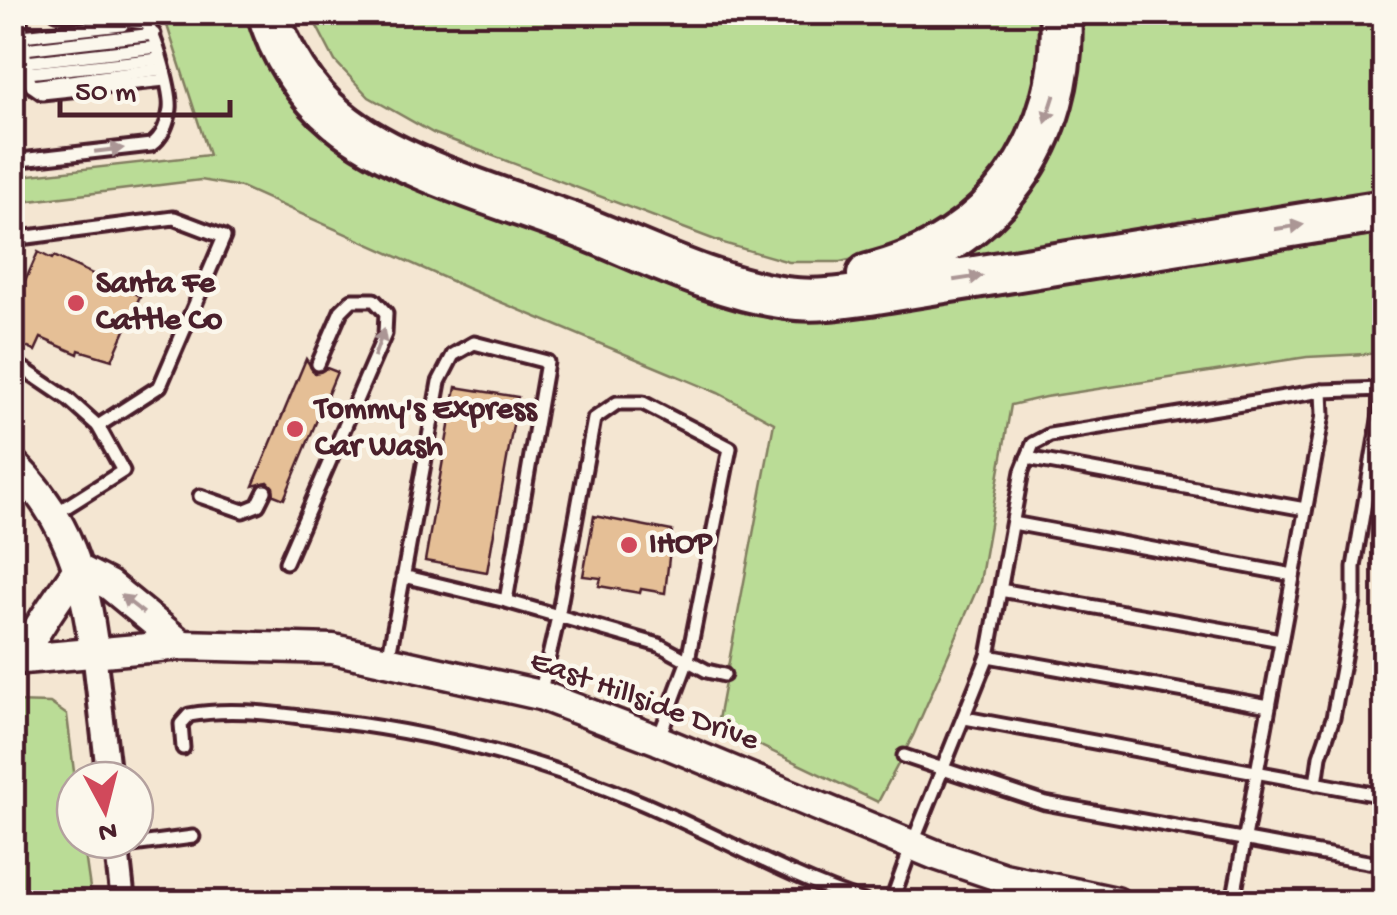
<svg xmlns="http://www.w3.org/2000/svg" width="1397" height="915" font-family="'Gochi Hand',sans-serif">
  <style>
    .green { fill: #badc96; stroke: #827e60; stroke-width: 2.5 }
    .building { fill: #e5bf96; stroke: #4a1f2b; stroke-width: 2.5 }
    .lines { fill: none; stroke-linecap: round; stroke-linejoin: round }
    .service-casing { stroke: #4a1f2b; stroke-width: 19 }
    .minor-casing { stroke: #4a1f2b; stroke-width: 30 }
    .tertiary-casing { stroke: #4a1f2b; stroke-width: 35 }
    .motorway-casing { stroke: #4a1f2b; stroke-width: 48 }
    .service { stroke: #fbf7ec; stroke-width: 11 }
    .minor { stroke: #fbf7ec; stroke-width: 22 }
    .tertiary { stroke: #fbf7ec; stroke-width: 28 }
    .motorway { stroke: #fbf7ec; stroke-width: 40 }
    .oneway { fill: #ab9695 }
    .poi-dot { fill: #d1495b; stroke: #fbf7ec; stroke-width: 4 }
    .labels { text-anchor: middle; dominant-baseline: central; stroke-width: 9; stroke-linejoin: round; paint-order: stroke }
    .poi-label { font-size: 32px; font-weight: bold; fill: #4a1f2b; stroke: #fbf7ec; text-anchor: start }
    .street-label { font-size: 32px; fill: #4a1f2b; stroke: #fbf7ec }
  </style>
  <rect width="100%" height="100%" fill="#f4e6d2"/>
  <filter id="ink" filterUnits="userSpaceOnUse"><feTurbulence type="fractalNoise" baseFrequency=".01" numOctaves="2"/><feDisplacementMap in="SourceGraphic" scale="20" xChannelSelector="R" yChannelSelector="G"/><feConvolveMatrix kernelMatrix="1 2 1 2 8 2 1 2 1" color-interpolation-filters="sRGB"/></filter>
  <g filter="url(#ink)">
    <g class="green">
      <path d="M 1043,12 L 1035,103 L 1017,153 L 969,206 L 910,247 L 840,262 L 789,262 L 723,243 L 433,133 L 369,97 L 335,61 L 310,13 Z"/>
      <path d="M 163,13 L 247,13 L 258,51 L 318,126 L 385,173 L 729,306 L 840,319 L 1384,234 L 1384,353 L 1307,357 L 1045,397 L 1011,405 L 980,582 L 913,736 L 878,802 L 717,725 L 774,423 L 718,393 L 467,288 L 241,187 L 201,180 L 13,203 L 12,177 L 209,155 Z"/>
      <path d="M 1077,13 L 1384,13 L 1384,201 L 941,264 L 1000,219 Z"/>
      <path d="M 13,702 L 50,703 L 67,715 L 75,780 L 75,840 L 83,840 L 92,902 L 13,902 Z"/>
    </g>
    <g class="building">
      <path d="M 38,252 L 52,259 L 54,256 L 140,296 L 112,360 L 79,350 L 78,354 L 41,338 L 35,351 L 12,341 L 12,311 Z"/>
      <path d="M 306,359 L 315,373 L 327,368 L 337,372 L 284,499 L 274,495 L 273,487 L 268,482 L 253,486 Z"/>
      <path d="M 456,387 L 518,397 L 487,572 L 425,561 Z"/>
      <path d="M 594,516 L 672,531 L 665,593 L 641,589 L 640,593 L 599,586 L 601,578 L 583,576 Z"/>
    </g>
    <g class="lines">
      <g class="service-casing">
        <g id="service">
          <path d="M 19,12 L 28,77 L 32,86 L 42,93 L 165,80"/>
          <path d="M 22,36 L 122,25"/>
          <path d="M 24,49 L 154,34"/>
          <path d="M 26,62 L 157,47"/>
          <path d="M 28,73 L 159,59"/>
          <path d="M 32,86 L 162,69"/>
          <path d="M 12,128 L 16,160"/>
          <path d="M 12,161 L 151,145 C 162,138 168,123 170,109 C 172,94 156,35 146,23 L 56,12"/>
          <path d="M 12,239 L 174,218 L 224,237 L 160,386 L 98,426 L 68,399 L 12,361"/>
          <path d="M 1322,391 L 1384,389"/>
          <path d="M 1027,458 L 1305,509"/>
          <path d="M 200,496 L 243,511 L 258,505 L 265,491"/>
          <path d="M 55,514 L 123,471 L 98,426"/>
          <path d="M 1013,523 L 1293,575"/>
          <path d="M 286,562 L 385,334 L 386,313 L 374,300 L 352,300 L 341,311 L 318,364"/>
          <path d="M 1000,590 L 1281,640"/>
          <path d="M 506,601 L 659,645 L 707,671 L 724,675"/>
          <path d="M 988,656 L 1269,706"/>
          <path d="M 388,661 C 405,568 422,475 439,382 L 453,355 L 474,343 L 547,362 L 506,601 L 403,576"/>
          <path d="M 540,695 L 558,617 L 594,419 L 617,403 L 643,403 L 730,448 L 688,660 L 658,740"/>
          <path d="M 965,718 L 1384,796"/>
          <path d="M 183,748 L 181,724 L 189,715 C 236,706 287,716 334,721 C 441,734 543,761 642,803 C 717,835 788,877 865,902"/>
          <path d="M 904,756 L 1045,803 L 1384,865"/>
          <path d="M 1316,784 L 1320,756 L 1333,718 L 1354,602 L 1354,567 L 1380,414 L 1381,389"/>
          <path d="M 117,847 L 193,837"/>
          <path d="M 895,902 L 895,892 L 912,845 L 988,656 L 1022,471 L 1033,444 L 1050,435 L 1322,391 L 1323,415 L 1233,902"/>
        </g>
      </g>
      <g class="minor-casing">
        <g id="minor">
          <path d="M 94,652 L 109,780"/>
          <path d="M 116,840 L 123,902"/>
        </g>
      </g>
      <g class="tertiary-casing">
        <g id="tertiary">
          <path d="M 12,463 C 68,518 85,576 94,652"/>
          <path d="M 78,569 L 109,585 L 182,645"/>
          <path d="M 21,659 C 37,627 58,598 78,569"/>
          <path d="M 12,660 L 182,645 L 333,649 L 540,695 L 658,740 L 936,855 L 1004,878 L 1116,902"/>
        </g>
      </g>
      <g class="motorway-casing">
        <g id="motorway">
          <path d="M 268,12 C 279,52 306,94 338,120 C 394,167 506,199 576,225 C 643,251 714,288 786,298 C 814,302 842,298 870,294 L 1384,211"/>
          <path d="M 868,275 C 992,246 1069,138 1060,12"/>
        </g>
      </g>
      <use href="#service" class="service"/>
      <use href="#minor" class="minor"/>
      <use href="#tertiary" class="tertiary"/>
      <use href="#motorway" class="motorway"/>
    </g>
    <defs><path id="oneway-solid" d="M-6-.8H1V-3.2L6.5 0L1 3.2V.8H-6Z" transform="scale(2.5)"/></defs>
    <g class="oneway">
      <use href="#oneway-solid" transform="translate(1050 109) rotate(108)"/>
      <use href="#oneway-solid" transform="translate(109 150) rotate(-7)"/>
      <use href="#oneway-solid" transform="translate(1289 227) rotate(-9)"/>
      <use href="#oneway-solid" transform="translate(968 278) rotate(-9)"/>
      <use href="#oneway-solid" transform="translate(379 343) rotate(-70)"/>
      <use href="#oneway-solid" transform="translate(132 604) rotate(-142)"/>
    </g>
  </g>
  <g class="poi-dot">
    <circle cx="76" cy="303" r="10"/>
    <circle cx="295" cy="429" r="10"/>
    <circle cx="629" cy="545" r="10"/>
  </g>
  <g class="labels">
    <g class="poi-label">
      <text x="96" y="285">Santa Fe<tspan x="96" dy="37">Cattle Co</tspan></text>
      <text x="315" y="411">Tommy's Express<tspan x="315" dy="37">Car Wash</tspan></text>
      <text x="649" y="545">IHOP</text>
    </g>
    <g class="street-label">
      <text transform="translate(644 702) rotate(20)">East Hillside Drive</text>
    </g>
  </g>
  <rect width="1397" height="915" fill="none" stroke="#fbf7ec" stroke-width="50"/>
  <rect x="25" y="25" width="1347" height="865" fill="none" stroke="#4a1f2b" stroke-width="4" filter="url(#ink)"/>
  <g transform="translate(105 810) rotate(173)"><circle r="48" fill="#fbf7ec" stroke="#b4a19f" stroke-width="2.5"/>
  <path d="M0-8L18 38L0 25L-18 38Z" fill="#d1495b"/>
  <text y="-15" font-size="28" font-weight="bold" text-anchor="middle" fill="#4a1f2b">N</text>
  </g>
  <path d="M60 100v15h170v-15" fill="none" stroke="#4a1f2b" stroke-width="5"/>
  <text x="75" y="100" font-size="30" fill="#4a1f2b" stroke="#fbf7ec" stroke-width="8" paint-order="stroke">50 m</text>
</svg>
